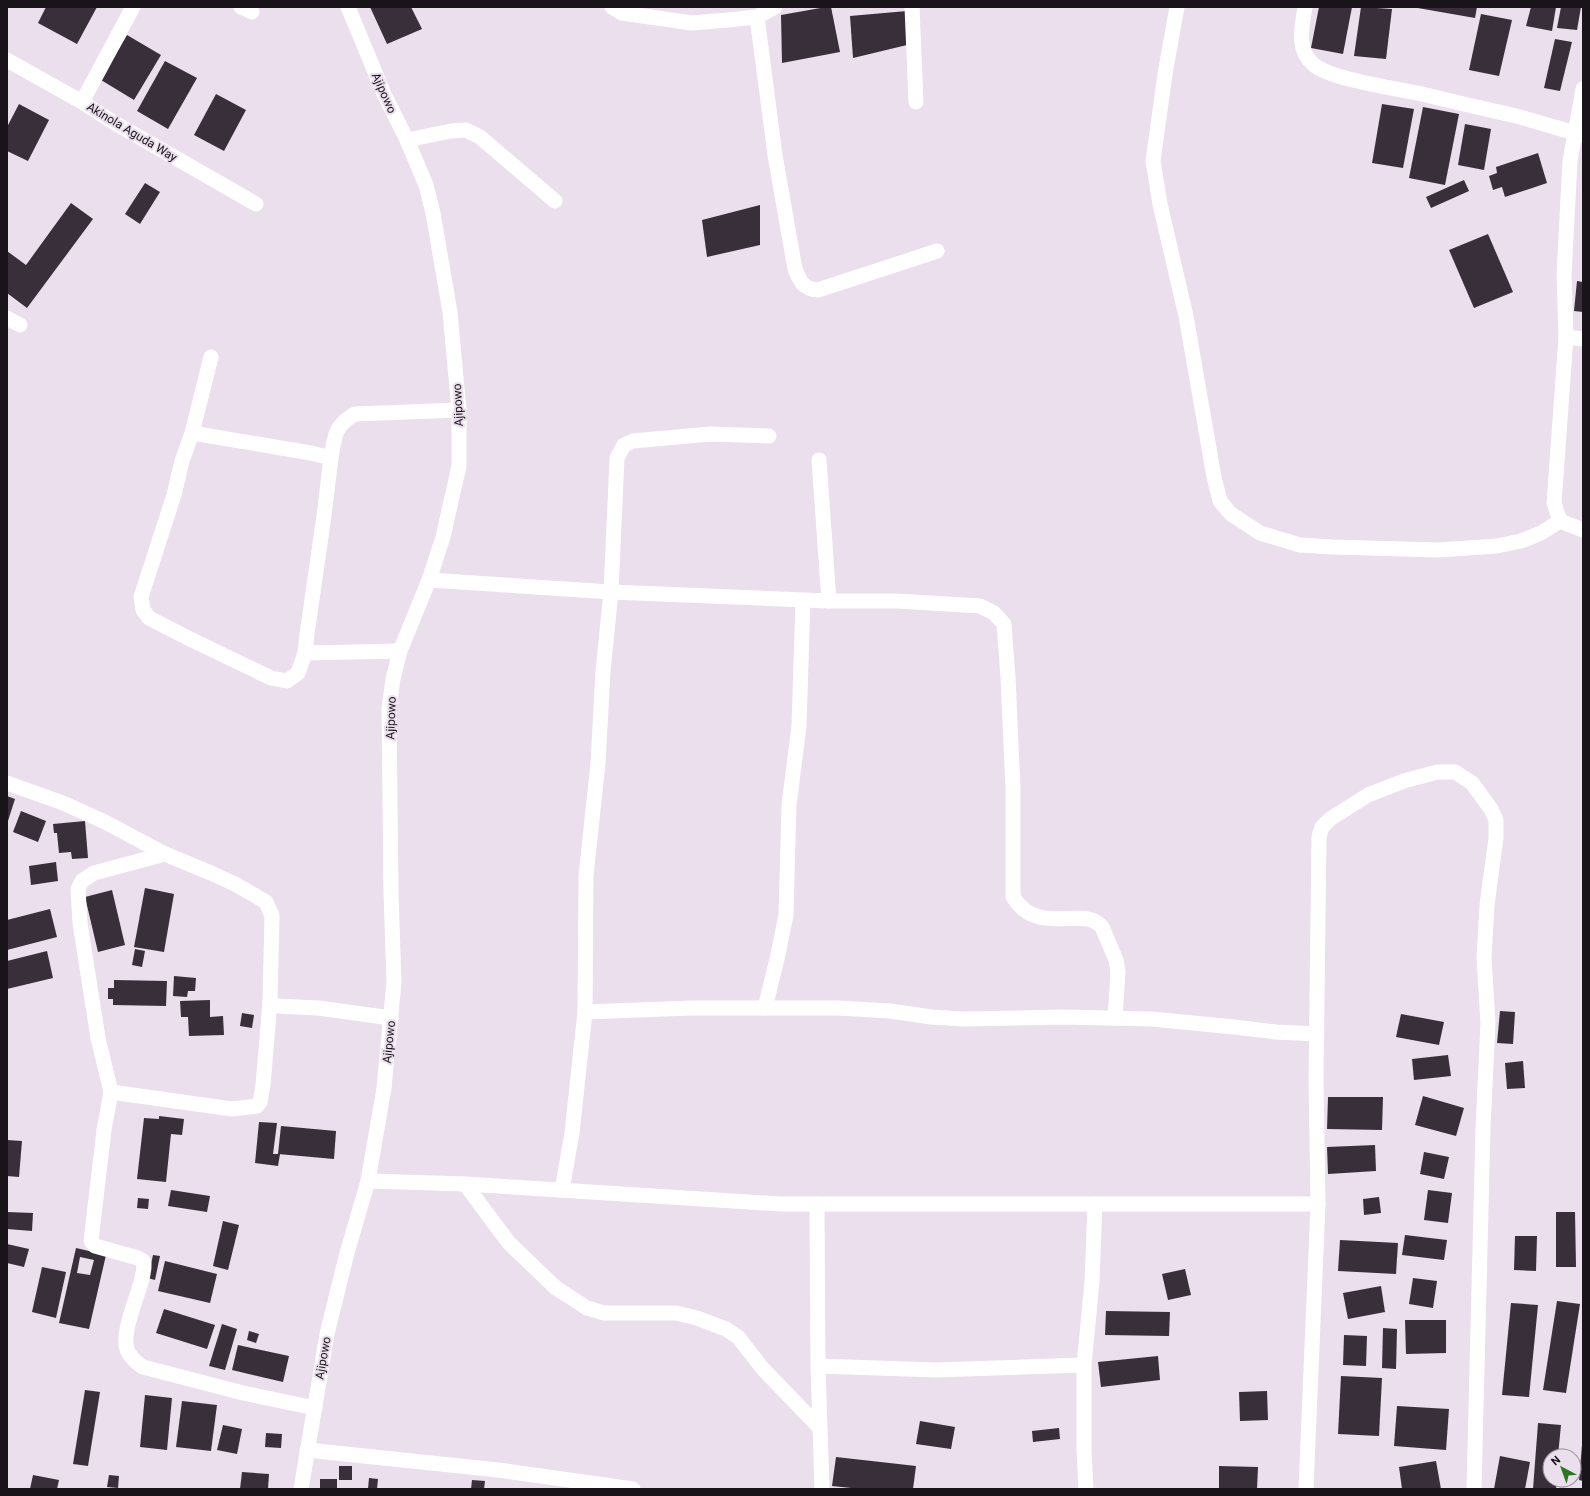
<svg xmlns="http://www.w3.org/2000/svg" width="1590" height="1496" font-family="Roboto,sans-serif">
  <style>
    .building { fill: #392f3b; fill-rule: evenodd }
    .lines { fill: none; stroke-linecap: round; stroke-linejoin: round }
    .minor { stroke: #fff; stroke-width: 15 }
    .labels { text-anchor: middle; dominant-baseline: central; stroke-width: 4; stroke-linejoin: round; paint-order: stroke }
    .street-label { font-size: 12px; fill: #181419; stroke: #ebdeed }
  </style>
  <rect width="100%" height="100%" fill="#ebdeed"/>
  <g class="building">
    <path d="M 46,7 L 97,7 L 77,44 L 38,23 Z"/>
    <path d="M 370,7 L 411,7 L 422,29 L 387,44 Z"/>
    <path d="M 826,7 L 831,7 L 840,52 L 782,63 L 781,15 Z"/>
    <path d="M 1319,7 L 1352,7 L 1343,54 L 1311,48 Z"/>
    <path d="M 1361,7 L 1392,9 L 1386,59 L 1354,56 Z"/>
    <path d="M 1412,7 L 1477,7 L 1475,18 Z"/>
    <path d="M 1531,7 L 1556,7 L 1552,31 L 1526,26 Z"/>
    <path d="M 1561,7 L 1581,7 L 1577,30 L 1557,28 Z"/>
    <path d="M 907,11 L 907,45 L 853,58 L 850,16 Z"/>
    <path d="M 1481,14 L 1512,20 L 1499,76 L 1469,70 Z"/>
    <path d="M 127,35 L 161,55 L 134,100 L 101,80 Z"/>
    <path d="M 1555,39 L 1572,42 L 1560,91 L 1544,88 Z"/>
    <path d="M 165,61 L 197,78 L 168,129 L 137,111 Z"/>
    <path d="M 216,94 L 246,110 L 224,151 L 194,135 Z"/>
    <path d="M 19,104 L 49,120 L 28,161 L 7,151 L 7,127 Z"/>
    <path d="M 1382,104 L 1414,109 L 1403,168 L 1372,163 Z"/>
    <path d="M 1423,107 L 1459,114 L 1445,185 L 1409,178 Z"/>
    <path d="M 1465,124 L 1491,129 L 1484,170 L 1458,165 Z"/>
    <path d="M 1538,153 L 1547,183 L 1505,197 L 1502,187 L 1493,190 L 1489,176 L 1497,173 L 1496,167 Z"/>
    <path d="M 1464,180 L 1469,191 L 1431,208 L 1426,197 Z"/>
    <path d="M 145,183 L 160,192 L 140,224 L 125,214 Z"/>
    <path d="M 71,203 L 93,219 L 27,308 L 7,293 L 7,251 L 26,265 Z"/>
    <path d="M 760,205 L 760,245 L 707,257 L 702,220 Z"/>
    <path d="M 1488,234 L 1513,292 L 1474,308 L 1449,250 Z"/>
    <path d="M 1577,281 L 1583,282 L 1583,312 L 1574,311 Z"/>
    <path d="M 7,796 L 15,799 L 7,824 Z"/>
    <path d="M 21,811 L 46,821 L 38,842 L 13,832 Z"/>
    <path d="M 85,821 L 88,858 L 72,859 L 71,852 L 59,853 L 57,833 L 54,833 L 53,824 Z"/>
    <path d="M 56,862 L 58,881 L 31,885 L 29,866 Z"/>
    <path d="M 145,888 L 174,894 L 164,952 L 134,947 Z"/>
    <path d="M 112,890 L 125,945 L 98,952 L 85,897 Z"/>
    <path d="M 50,909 L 57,937 L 7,950 L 7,920 Z"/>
    <path d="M 135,949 L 145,951 L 142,967 L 132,965 Z"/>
    <path d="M 47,951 L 53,978 L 7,989 L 7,961 Z"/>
    <path d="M 174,976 L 196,978 L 195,991 L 188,991 L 187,997 L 173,996 Z"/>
    <path d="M 114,980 L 167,981 L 166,1006 L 113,1005 L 113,999 L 108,999 L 108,988 L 114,988 Z"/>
    <path d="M 210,1000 L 210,1017 L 223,1016 L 224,1035 L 189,1036 L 188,1017 L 181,1017 L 180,1001 Z"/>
    <path d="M 1500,1011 L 1515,1012 L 1513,1044 L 1497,1043 Z"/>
    <path d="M 242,1013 L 254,1015 L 252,1028 L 240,1026 Z"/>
    <path d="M 1401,1014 L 1444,1022 L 1439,1045 L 1396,1037 Z"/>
    <path d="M 1448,1055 L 1451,1076 L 1414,1080 L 1412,1059 Z"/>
    <path d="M 1523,1061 L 1525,1088 L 1507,1089 L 1505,1063 Z"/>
    <path d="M 1423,1096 L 1464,1108 L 1456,1136 L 1415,1125 Z"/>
    <path d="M 1328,1097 L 1383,1097 L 1382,1130 L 1327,1129 Z"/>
    <path d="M 159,1116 L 184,1119 L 182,1135 L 171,1134 L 166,1182 L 137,1179 L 144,1118 L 159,1119 Z"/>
    <path d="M 259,1122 L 277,1123 L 273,1154 L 280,1154 L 278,1166 L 255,1163 Z"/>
    <path d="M 281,1126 L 336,1131 L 334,1159 L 278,1154 Z"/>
    <path d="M 7,1140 L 22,1141 L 19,1177 L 7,1176 Z"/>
    <path d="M 1375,1145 L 1376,1171 L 1328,1174 L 1327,1147 Z"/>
    <path d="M 1424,1152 L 1449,1157 L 1444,1179 L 1420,1174 Z"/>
    <path d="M 171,1190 L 210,1196 L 207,1212 L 168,1206 Z"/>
    <path d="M 1428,1190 L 1452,1193 L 1448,1223 L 1424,1220 Z"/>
    <path d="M 1379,1197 L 1381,1213 L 1364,1215 L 1363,1199 Z"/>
    <path d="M 138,1198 L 149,1199 L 148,1209 L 137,1208 Z"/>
    <path d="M 7,1212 L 33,1213 L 32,1231 L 7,1229 Z"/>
    <path d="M 1556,1212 L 1575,1212 L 1576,1267 L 1556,1267 Z"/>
    <path d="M 223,1221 L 239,1225 L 228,1270 L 213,1266 Z"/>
    <path d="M 1405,1235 L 1447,1240 L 1444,1260 L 1402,1255 Z"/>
    <path d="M 1515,1236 L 1537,1236 L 1536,1271 L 1514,1270 Z"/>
    <path d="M 1340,1240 L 1398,1243 L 1396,1274 L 1338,1271 Z"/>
    <path d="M 7,1244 L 29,1249 L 24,1267 L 7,1263 Z"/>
    <path d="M 76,1248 L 106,1255 L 89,1329 L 59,1323 ZM 80,1257 L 94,1260 L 90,1275 L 77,1273 Z"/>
    <path d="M 153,1255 L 160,1256 L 155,1280 L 148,1278 Z"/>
    <path d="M 165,1261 L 217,1274 L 210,1303 L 158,1291 Z"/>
    <path d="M 42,1267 L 66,1272 L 56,1318 L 32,1312 Z"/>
    <path d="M 1185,1269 L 1191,1295 L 1168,1300 L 1162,1274 Z"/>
    <path d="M 1413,1278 L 1437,1281 L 1433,1308 L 1409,1304 Z"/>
    <path d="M 1381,1286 L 1385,1312 L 1348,1319 L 1343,1293 Z"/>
    <path d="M 1557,1301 L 1580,1304 L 1566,1393 L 1543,1390 Z"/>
    <path d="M 1511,1303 L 1538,1305 L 1529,1397 L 1502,1395 Z"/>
    <path d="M 164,1309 L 215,1325 L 207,1349 L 156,1333 Z"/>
    <path d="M 1106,1311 L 1170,1312 L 1169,1336 L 1105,1335 Z"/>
    <path d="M 1405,1320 L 1446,1320 L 1446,1353 L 1406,1354 Z"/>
    <path d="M 222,1324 L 237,1329 L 225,1370 L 209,1366 Z"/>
    <path d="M 1383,1328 L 1397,1329 L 1396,1369 L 1382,1368 Z"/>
    <path d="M 249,1331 L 259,1334 L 256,1343 L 247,1340 Z"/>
    <path d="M 1344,1335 L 1367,1336 L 1366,1366 L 1343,1365 Z"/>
    <path d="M 238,1345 L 289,1356 L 283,1382 L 232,1370 Z"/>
    <path d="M 1158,1356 L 1160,1380 L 1101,1387 L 1098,1362 Z"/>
    <path d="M 1341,1376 L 1382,1378 L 1379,1436 L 1338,1434 Z"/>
    <path d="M 85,1390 L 100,1392 L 88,1466 L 73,1464 Z"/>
    <path d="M 1267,1391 L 1268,1420 L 1240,1421 L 1239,1392 Z"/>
    <path d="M 145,1395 L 172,1398 L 167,1450 L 140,1447 Z"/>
    <path d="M 182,1401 L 217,1405 L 211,1451 L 176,1447 Z"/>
    <path d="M 1397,1406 L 1449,1409 L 1446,1450 L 1394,1446 Z"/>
    <path d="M 920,1421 L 955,1427 L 951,1449 L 916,1444 Z"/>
    <path d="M 1538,1423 L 1561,1425 L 1558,1456 L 1550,1456 L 1550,1480 L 1557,1480 L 1556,1489 L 1533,1489 Z"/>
    <path d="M 223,1425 L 242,1429 L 237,1454 L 217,1450 Z"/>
    <path d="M 1059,1428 L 1060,1439 L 1033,1442 L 1032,1431 Z"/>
    <path d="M 266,1433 L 282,1434 L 281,1448 L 265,1447 Z"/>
    <path d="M 1582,1445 L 1583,1445 L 1583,1481 L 1579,1480 Z"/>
    <path d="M 1500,1456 L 1530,1462 L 1525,1489 L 1494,1489 Z"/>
    <path d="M 836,1457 L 916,1466 L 913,1489 L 861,1489 L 832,1486 Z"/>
    <path d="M 1436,1461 L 1441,1489 L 1402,1489 L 1399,1467 Z"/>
    <rect x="339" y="1466" width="13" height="14"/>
    <path d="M 1219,1466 L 1258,1467 L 1257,1489 L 1219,1489 Z"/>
    <path d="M 242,1472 L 269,1474 L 268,1489 L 240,1489 Z"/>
    <path d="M 33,1475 L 59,1480 L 57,1489 L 30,1489 Z"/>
    <path d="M 109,1475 L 119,1476 L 118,1488 L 107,1487 Z"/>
    <path d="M 369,1478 L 378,1479 L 377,1489 L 368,1489 Z"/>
    <rect x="320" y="1479" width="17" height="10"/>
    <path d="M 472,1480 L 485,1481 L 484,1489 L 471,1489 Z"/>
  </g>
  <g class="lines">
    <g class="minor">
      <path d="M 241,7 L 252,12"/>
      <path d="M 612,7 L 622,13 L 692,23 L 728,20 L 757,17 L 775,7"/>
      <path d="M 912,7 L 916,102"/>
      <path d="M 1177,7 L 1165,74 L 1153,161 L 1160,204 L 1186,316 L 1214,477 L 1220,501 L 1231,514 L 1260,533 L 1300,545 L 1333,547 L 1438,550 L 1497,546 L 1521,541 L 1541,533 L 1560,521"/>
      <path d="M 1305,7 C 1302,27 1296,49 1313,64 C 1330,80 1401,89 1426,95 C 1455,102 1484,109 1512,115 C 1536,121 1559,129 1583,135"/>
      <path d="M 757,17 L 775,155 L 795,269 C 800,281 803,289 818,290 L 937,251"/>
      <path d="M 7,60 L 82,102 L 113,122 L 256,204"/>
      <path d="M 1583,89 L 1570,161 L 1564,275 L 1566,337 L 1554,503 L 1560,521 L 1583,530"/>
      <path d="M 82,102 L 133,7"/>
      <path d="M 407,140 L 451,131 L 466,130 L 480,137 L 555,201"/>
      <path d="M 7,318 L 20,325"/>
      <path d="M 1566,337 L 1583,339"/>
      <path d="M 211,357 L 192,433 L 182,461 L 174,495 L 141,597 L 143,610 L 149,618 L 190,639 L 271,678 L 287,681 L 298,673 L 305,653 L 307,634 L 324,516 L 331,458"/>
      <path d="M 192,433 L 311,453 L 331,458 C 335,436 334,426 355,414 L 459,410"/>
      <path d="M 819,460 L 829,601"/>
      <path d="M 429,580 L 611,592 L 829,601 L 897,601 L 980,606 L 994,613 L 1004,624 L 1008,677 L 1013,789 L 1013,897 C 1039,938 1082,904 1102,927 L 1116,960 L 1118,972 L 1115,1018"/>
      <path d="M 305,653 L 400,651"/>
      <path d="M 7,783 L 63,803 L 105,822 L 165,854"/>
      <path d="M 765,1008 L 777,959 L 786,915 L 789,805 L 799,726 L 803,600"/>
      <path d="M 585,1012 L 691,1008 L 838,1008 L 890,1011 L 931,1017 L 963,1019 L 1062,1017 L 1152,1019 L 1234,1027 L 1276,1032 L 1317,1034"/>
      <path d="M 111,1092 L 232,1109 L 257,1106 L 260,1102 L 263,1085 L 270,1002"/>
      <path d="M 368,1181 L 465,1184 L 780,1204 L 1318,1204"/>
      <path d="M 465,1184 L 509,1243 L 556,1288 L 587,1308 L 604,1313 L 676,1313 L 697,1318 L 726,1329 L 738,1337 L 763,1369 L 819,1427"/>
      <path d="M 562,1190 L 572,1133 L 585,1012 L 586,876 L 598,763 L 603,671 L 611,592 L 617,458 L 624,445 L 633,441 L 710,434 L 769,436"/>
      <path d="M 817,1204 L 818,1366 L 822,1489"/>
      <path d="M 818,1366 L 936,1370 L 1084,1365"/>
      <path d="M 315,1408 L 243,1393 L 143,1367 C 137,1363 132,1359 128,1352 C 118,1331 145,1286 144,1264 L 143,1261 L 138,1258 L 95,1246 L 91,1241 L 104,1130 L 111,1092 L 98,1038 L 80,923 L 78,889 L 82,881 L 94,873 L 165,854 L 211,873 L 235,884 L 266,902 L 272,916 L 270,1002 L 277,1006 L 318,1008 L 391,1018"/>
      <path d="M 307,1450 L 498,1470 L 633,1489"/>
      <path d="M 301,1489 L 327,1334 L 347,1253 L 368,1181 L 384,1088 L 394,982 L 391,893 L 389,708 L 393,679 L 400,651 L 429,580 L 443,537 L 459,466 L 459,410 L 450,312 L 433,213 L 426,185 L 407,140 L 384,94 L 348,7"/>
      <path d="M 1086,1489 L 1084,1451 L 1084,1365 L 1092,1282 L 1095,1204"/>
      <path d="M 1306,1489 L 1318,1204 L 1316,1080 L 1319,837 L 1322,827 L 1330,819 L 1368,795 L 1404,781 L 1437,772 L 1455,772 L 1472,783 L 1491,809 L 1496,820 L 1496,838 L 1487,905 L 1484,958 L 1488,1023 L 1483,1128 L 1474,1489"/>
    </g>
  </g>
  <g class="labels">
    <g class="street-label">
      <text transform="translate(384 93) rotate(66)">Ajipowo</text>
      <text transform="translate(132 132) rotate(31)">Akinola Aguda Way</text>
      <text transform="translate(458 405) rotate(-93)">Ajipowo</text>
      <text transform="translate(391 718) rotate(-88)">Ajipowo</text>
      <text transform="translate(389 1042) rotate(-84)">Ajipowo</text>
      <text transform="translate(323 1358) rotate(-80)">Ajipowo</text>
    </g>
  </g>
  <rect width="1590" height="1496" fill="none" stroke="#181419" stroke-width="16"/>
  <g transform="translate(1562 1468) rotate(319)"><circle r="19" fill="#ebdeed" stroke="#978d98"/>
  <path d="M0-3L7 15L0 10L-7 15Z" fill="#297820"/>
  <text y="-6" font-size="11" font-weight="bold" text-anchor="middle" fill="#181419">N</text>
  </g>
</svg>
